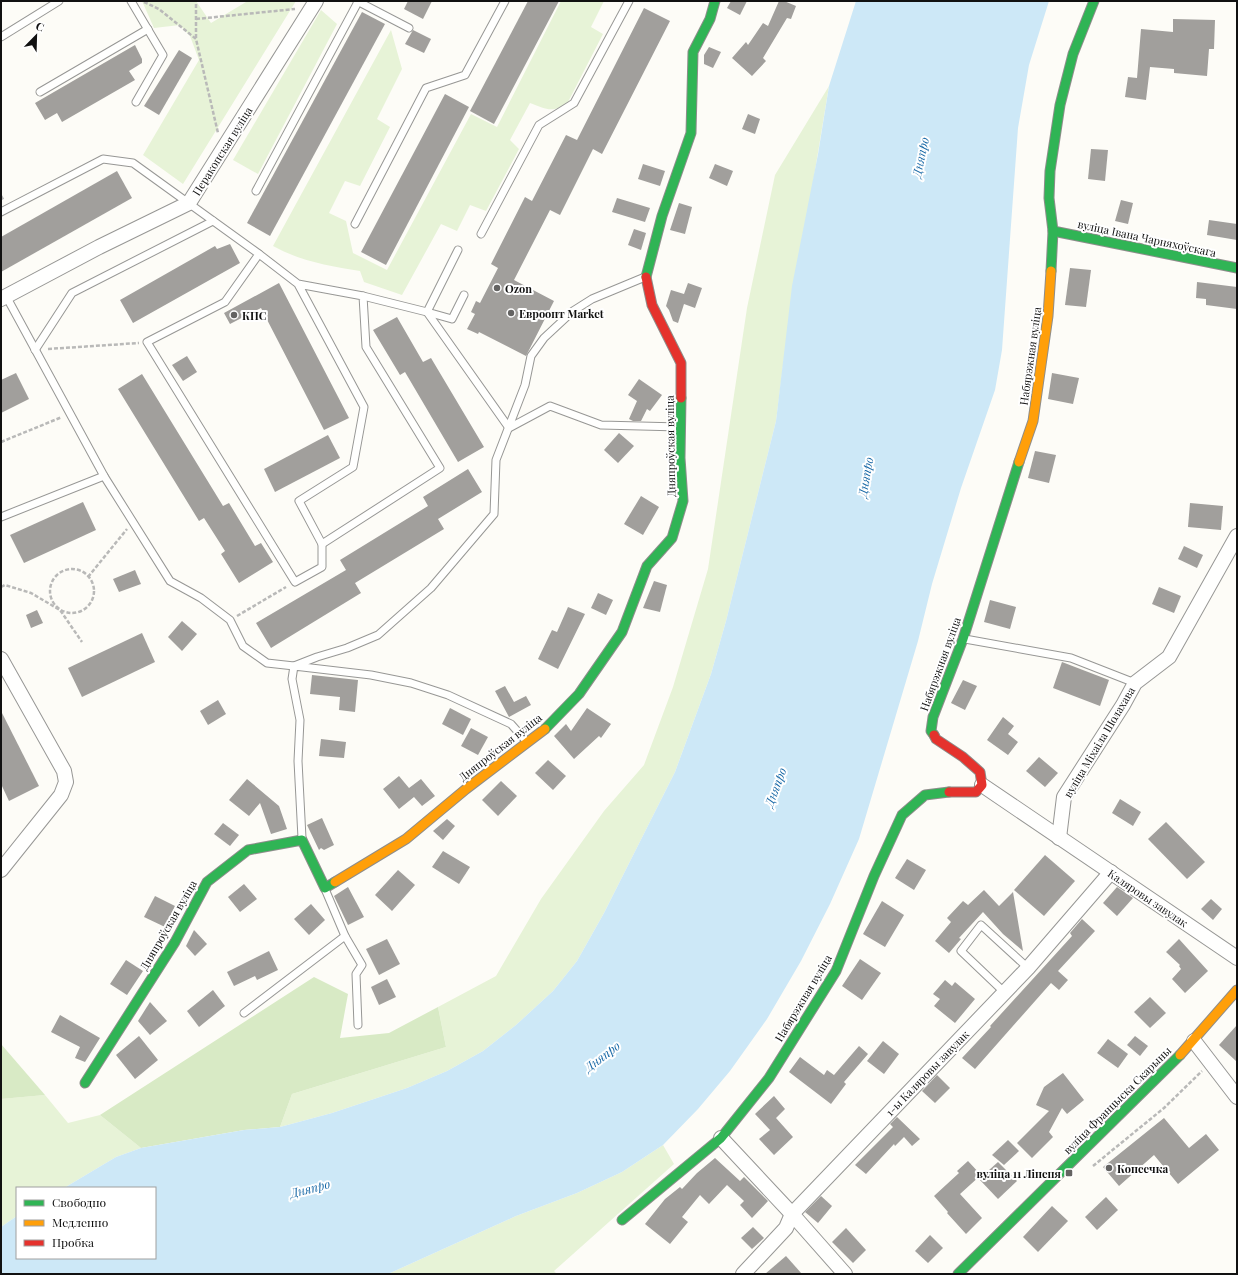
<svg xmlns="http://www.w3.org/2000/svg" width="1238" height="1275" font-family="'Playfair Display',serif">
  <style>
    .green { fill: #e7f3d7 }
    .forest { fill: #d8eac5 }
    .water { fill: #cde8f7 }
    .building { fill: #a19f9c }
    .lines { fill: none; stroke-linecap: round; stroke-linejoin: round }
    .lane-casing { stroke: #979795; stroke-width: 9 }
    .street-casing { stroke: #979795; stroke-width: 16 }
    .fast-casing { stroke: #8e8d8b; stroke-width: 11 }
    .slow-casing { stroke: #8e8d8b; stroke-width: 11 }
    .jam-casing { stroke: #8e8d8b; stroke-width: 11 }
    .path { stroke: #b9b9b8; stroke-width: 2.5; stroke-dasharray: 4 2; stroke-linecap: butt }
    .lane { stroke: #fffffe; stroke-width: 7 }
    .street { stroke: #fffffe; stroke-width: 14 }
    .fast { stroke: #30b455; stroke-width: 9 }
    .slow { stroke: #ff9f0a; stroke-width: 9 }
    .jam { stroke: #e5322d; stroke-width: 9 }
    .poi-dot { fill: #646362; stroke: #fff; stroke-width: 1.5 }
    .labels { text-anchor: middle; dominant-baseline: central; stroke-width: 4; stroke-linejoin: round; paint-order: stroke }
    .street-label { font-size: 11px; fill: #111; stroke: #fff }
    .poi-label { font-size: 11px; font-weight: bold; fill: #111; stroke: #fff; text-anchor: start }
    .water-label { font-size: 12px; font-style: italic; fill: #1768a6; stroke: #fff }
  </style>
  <rect width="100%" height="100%" fill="#fdfcf7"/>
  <g class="green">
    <path d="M 142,1 L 196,1 L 211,23 L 246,2 L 296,1 L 183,184 L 143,155 L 199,60 L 190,36 L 180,25 L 154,28 Z"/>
    <path d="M 561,1 L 604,1 L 591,27 L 603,34 L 568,102 C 552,114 547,109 530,103 L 510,140 L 519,149 L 486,211 L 470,205 L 457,231 L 441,224 L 402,295 L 364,282 L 360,271 C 329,266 300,261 273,246 L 391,30 L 402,69 L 377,119 L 390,127 L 360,186 L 345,181 L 329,213 L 346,221 L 353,253 L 387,270 L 471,114 L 497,127 Z"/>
    <path d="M 321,10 L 337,24 L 258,174 L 233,160 Z"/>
    <path d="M 829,86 L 784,358 L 776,421 L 726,621 L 711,674 L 675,772 L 604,913 L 577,961 L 553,991 L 516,1025 L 483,1051 L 447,1071 L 407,1088 L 332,1113 L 280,1127 L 292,1094 L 446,1047 L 438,1007 L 496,976 L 541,899 L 604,811 L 644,765 L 673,687 L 708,569 L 747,308 L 775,175 Z"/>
    <path d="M 45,1095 L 68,1123 L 100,1115 L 141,1148 L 116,1157 L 64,1188 L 17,1188 L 17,1216 L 1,1227 L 1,1099 Z"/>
    <path d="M 663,1145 L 674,1164 L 554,1271 L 557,1274 L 388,1274 L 516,1216 L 577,1193 L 622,1172 Z"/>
  </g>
  <g class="forest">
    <path d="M 314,977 L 348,994 L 340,1038 L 389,1033 L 438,1007 L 446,1047 L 292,1094 L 280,1127 L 244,1130 L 141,1148 L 100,1115 Z"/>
    <path d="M 1,1044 L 45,1095 L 1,1099 Z"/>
  </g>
  <path class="water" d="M 856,1 L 1049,1 L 1029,65 L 1018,128 L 1002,350 L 995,390 L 961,488 L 932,584 L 918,641 L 859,839 L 830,904 L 801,961 L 767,1019 L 730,1071 L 698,1109 L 663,1145 L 622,1172 L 577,1193 L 516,1216 L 388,1274 L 1,1274 L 1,1227 L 17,1216 L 17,1258 L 155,1258 L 155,1188 L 64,1188 L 116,1157 L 141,1148 L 244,1130 L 280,1127 L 332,1113 L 407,1088 L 447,1071 L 483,1051 L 516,1025 L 553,991 L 577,961 L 604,913 L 675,772 L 711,674 L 726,621 L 776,421 L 792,286 L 818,154 L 829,86 Z"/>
  <g class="building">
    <path d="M 408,1 L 432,1 L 423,19 L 404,9 Z"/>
    <path d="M 528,1 L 559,1 L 494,124 L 470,111 Z"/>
    <path d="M 731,1 L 747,1 L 740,15 L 727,8 Z"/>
    <path d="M 779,1 L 784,1 L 796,6 L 791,19 L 787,18 L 763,58 L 766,61 L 752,76 L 732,58 L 746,42 L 748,45 L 763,23 L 768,26 Z"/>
    <path d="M 644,8 L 670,21 L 602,154 L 593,149 L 560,215 L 550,210 L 514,280 L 554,301 L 526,356 L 479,332 L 478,334 L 467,329 L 475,314 L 471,312 L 476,301 L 480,303 L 498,268 L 491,264 L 525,197 L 532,201 L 566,135 L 577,140 Z"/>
    <path d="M 362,12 L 385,24 L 270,236 L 247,223 Z"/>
    <path d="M 1173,19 L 1215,20 L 1214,49 L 1209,49 L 1207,76 L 1174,73 L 1174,69 L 1150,67 L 1146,100 L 1125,97 L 1128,77 L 1137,78 L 1141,29 L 1173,32 Z"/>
    <path d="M 413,30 L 431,39 L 424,53 L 405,44 Z"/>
    <path d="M 135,45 L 142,59 L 142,63 L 129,71 L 135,80 L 62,122 L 57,113 L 45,120 L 35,103 Z"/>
    <path d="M 709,47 L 721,52 L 713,68 L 704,64 L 704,55 Z"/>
    <path d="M 179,50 L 192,58 L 159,115 L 144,106 Z"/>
    <path d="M 445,94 L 469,107 L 386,265 L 361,252 Z"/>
    <path d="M 748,114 L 760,119 L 755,134 L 742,129 Z"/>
    <path d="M 1091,149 L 1108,150 L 1105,181 L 1088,179 Z"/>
    <path d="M 643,164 L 665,171 L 660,186 L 638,179 Z"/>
    <path d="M 715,164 L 733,171 L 727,186 L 709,178 Z"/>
    <path d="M 117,171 L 132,198 L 1,272 L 1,237 Z"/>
    <path d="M 617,198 L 650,208 L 645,222 L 612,212 Z"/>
    <path d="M 1121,200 L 1133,203 L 1128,224 L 1115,221 Z"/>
    <path d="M 679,203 L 692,207 L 685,234 L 670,230 Z"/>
    <path d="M 1209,220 L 1237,224 L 1237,240 L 1207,235 Z"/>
    <path d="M 634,229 L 646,233 L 641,250 L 628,245 Z"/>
    <path d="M 230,244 L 240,263 L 133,323 L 120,300 L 215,246 L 217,249 Z"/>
    <path d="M 1070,268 L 1091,270 L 1086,307 L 1065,305 Z"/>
    <path d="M 1197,282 L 1237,287 L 1237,309 L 1206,305 L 1206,299 L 1196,298 Z"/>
    <path d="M 279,283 L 349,418 L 324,430 L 261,308 L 230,324 L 224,313 Z"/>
    <path d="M 688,283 L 702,288 L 695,308 L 684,304 L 678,323 L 673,321 L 669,310 L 666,306 L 671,290 L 684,294 Z"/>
    <path d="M 397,317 L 423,362 L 431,358 L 484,447 L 458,462 L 405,372 L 400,375 L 373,330 Z"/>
    <path d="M 187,356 L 197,372 L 183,381 L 172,365 Z"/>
    <path d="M 16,373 L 29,399 L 1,413 L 1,380 Z"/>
    <path d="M 1052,373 L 1079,378 L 1073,404 L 1048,399 Z"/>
    <path d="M 142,374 L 223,506 L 229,503 L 255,546 L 261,543 L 273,562 L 239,583 L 221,554 L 225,551 L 204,518 L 199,521 L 118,389 Z"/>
    <path d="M 639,379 L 662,395 L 650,411 L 647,409 L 641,421 L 633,421 L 629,419 L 637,401 L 628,395 Z"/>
    <path d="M 619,433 L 634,446 L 618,463 L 604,450 Z"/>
    <path d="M 328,435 L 340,458 L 275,492 L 264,469 Z"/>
    <path d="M 1035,451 L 1056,455 L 1049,483 L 1028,478 Z"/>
    <path d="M 468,469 L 482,492 L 438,519 L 444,529 L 355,583 L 361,593 L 271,648 L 256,623 L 346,570 L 340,560 L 428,506 L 423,497 Z"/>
    <path d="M 641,496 L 659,507 L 643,535 L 624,524 Z"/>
    <path d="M 83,502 L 96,530 L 24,563 L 10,535 Z"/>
    <path d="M 1190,503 L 1223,506 L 1221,530 L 1188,527 Z"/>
    <path d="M 1184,546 L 1203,555 L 1197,568 L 1178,559 Z"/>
    <path d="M 135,570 L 141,584 L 119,592 L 113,579 Z"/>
    <path d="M 654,581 L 667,585 L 660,612 L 643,608 Z"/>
    <path d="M 1159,587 L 1181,596 L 1174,613 L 1152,604 Z"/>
    <path d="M 598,593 L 613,600 L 606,615 L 591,608 Z"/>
    <path d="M 990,600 L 1016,607 L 1010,629 L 984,622 Z"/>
    <path d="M 568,607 L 585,614 L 558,669 L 538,659 L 552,630 L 557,632 Z"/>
    <path d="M 37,610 L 43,623 L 31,628 L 26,615 Z"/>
    <path d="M 182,621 L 197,634 L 182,651 L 168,637 Z"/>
    <path d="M 142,633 L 155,662 L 82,697 L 68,668 Z"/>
    <path d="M 1062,662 L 1109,680 L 1100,706 L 1053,688 Z"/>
    <path d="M 312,675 L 358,680 L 355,712 L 339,710 L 340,697 L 310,694 Z"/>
    <path d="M 963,680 L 977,686 L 965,710 L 951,703 Z"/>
    <path d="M 505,686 L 514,702 L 526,696 L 531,705 L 509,717 L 495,691 Z"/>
    <path d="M 218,700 L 226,714 L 208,725 L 200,711 Z"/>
    <path d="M 450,708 L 471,719 L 463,735 L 442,724 Z"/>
    <path d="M 587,708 L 611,724 L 601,738 L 599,736 L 574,759 L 554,736 L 566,724 L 571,731 Z"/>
    <path d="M 1,711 L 39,786 L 9,801 L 1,784 Z"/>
    <path d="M 1003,717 L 1014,726 L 1008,734 L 1018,742 L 1008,755 L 987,740 Z"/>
    <path d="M 471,728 L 488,737 L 478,755 L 461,746 Z"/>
    <path d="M 321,739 L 346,742 L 344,758 L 319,756 Z"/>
    <path d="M 1039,757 L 1058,773 L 1045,787 L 1026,771 Z"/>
    <path d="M 548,760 L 566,776 L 553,790 L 535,773 Z"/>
    <path d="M 399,776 L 409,788 L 421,779 L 435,796 L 422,806 L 414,797 L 399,809 L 383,789 Z"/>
    <path d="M 247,779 L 279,806 L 287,829 L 271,834 L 260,803 L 249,816 L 229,800 Z"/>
    <path d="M 501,781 L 517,796 L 498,816 L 482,800 Z"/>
    <path d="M 1120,799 L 1141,812 L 1133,826 L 1112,813 Z"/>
    <path d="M 322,818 L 334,845 L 324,850 L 321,848 L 319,850 L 307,825 Z"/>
    <path d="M 447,819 L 455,826 L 443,840 L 433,831 Z"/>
    <path d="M 1166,822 L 1205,862 L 1187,879 L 1148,839 Z"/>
    <path d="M 223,823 L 239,835 L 230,846 L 214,834 Z"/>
    <path d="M 443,851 L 470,867 L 459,884 L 432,867 Z"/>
    <path d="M 1045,855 L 1075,881 L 1044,916 L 1014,890 Z"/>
    <path d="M 907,859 L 926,870 L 914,890 L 895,878 Z"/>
    <path d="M 398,870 L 415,885 L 392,911 L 375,895 Z"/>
    <path d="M 244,884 L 257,899 L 240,912 L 228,897 Z"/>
    <path d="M 348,887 L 364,917 L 348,925 L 334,896 Z"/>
    <path d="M 1117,887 L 1133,898 L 1117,916 L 1103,903 Z"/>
    <path d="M 984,890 L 999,906 L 1013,892 L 1023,951 L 1003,934 L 983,912 L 959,938 L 961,939 L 949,953 L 935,941 L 951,922 L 947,918 L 963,901 L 968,905 Z"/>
    <path d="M 155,896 L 175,906 L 165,927 L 144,917 Z"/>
    <path d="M 1211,899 L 1222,909 L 1213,920 L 1201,909 Z"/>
    <path d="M 882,901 L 904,915 L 885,947 L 863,934 Z"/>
    <path d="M 311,904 L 325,920 L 309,935 L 294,919 Z"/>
    <path d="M 1082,919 L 1095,931 L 1058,971 L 1068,980 L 1059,990 L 1051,983 L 975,1069 L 962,1058 L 991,1027 L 990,1026 L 1072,936 L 1070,933 Z"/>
    <path d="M 194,930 L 207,944 L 195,956 L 186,946 Z"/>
    <path d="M 387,939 L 400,964 L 379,975 L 366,949 Z"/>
    <path d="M 1179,939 L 1208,971 L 1185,993 L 1172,979 L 1181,969 L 1179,966 L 1180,965 L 1166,952 Z"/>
    <path d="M 269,951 L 278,970 L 257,980 L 255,976 L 234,986 L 227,972 Z"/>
    <path d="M 860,959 L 881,973 L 862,1000 L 842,986 Z"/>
    <path d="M 126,960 L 143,971 L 127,995 L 110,984 Z"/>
    <path d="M 387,979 L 396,997 L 379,1005 L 371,987 Z"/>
    <path d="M 945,980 L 952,986 L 955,982 L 975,999 L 955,1023 L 934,1006 L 940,999 L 933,994 Z"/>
    <path d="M 213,990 L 225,1006 L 199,1027 L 187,1011 Z"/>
    <path d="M 1150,997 L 1166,1013 L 1150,1028 L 1134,1012 Z"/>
    <path d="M 150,1002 L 167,1021 L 150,1035 L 138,1021 Z"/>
    <path d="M 60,1015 L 100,1038 L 85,1062 L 75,1058 L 80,1047 L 51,1032 Z"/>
    <path d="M 1237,1025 L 1237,1062 L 1219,1045 Z"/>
    <path d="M 139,1036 L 158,1060 L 135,1079 L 116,1055 Z"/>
    <path d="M 1135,1036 L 1148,1046 L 1140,1056 L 1127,1045 Z"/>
    <path d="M 1108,1039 L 1128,1054 L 1118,1068 L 1097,1053 Z"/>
    <path d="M 883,1041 L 899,1054 L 884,1074 L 867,1061 Z"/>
    <path d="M 859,1046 L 868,1054 L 844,1082 L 846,1084 L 831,1104 L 789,1072 L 800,1057 L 824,1075 L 827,1070 L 834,1075 Z"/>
    <path d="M 1063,1073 L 1084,1100 L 1067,1114 L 1062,1108 L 1049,1132 L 1053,1137 L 1032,1158 L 1017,1143 L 1049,1111 L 1036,1105 L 1044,1087 Z"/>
    <path d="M 937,1075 L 950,1088 L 935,1103 L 922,1091 Z"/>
    <path d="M 774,1096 L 785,1109 L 776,1118 L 793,1137 L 774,1155 L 759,1139 L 770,1130 L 755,1114 Z"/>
    <path d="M 897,1117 L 920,1139 L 912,1146 L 904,1137 L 895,1146 L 894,1144 L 866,1174 L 855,1165 L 893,1127 L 890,1124 Z"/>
    <path d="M 1164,1118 L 1189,1148 L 1206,1134 L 1219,1150 L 1178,1184 L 1154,1155 L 1119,1186 L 1103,1167 Z"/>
    <path d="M 1008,1140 L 1019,1151 L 1004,1165 L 992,1155 Z"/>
    <path d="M 715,1158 L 740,1181 L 744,1177 L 768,1201 L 752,1218 L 740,1205 L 744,1201 L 727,1185 L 709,1204 L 700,1195 L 682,1217 L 688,1222 L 670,1244 L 645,1224 L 665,1199 L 680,1187 L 682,1189 L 697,1173 Z"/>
    <path d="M 968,1161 L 981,1175 L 960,1194 L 982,1218 L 966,1234 L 947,1213 L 948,1212 L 934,1196 L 959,1173 L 957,1171 Z"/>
    <path d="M 998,1162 L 1017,1181 L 998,1199 L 979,1179 Z"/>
    <path d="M 821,1196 L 832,1206 L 818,1223 L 805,1212 Z"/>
    <path d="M 1106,1197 L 1118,1210 L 1097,1230 L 1085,1217 Z"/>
    <path d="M 1052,1206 L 1068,1221 L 1038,1252 L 1023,1237 Z"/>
    <path d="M 753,1227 L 764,1238 L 752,1249 L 741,1238 Z"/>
    <path d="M 846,1228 L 866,1250 L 853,1263 L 832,1242 Z"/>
    <path d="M 930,1235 L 943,1248 L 928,1263 L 915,1251 Z"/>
    <path d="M 786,1256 L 802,1274 L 765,1274 Z"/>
  </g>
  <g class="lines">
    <g class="lane-casing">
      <g id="lane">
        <path d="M 131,1 L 163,55 L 136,102"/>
        <path d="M 357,1 L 409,28"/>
        <path d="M 1,37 L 59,1"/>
        <path d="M 40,92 L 148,29"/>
        <path d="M 256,191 L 358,2"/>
        <path d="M 1,212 L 103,159 L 133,163 L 259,254 L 225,302 L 147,342 L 295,582 L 322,567 L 322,544"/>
        <path d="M 355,224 L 426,88 L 465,75 L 505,1"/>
        <path d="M 481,234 L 539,125 L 574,103 L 629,1"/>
        <path d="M 458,250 L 427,312 L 452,319 L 464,295"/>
        <path d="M 259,254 L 298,284 L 364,407 L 353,467 L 299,501 L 322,544 L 440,468 L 366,347 L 363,296 L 298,284"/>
        <path d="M 6,296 L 104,476 L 170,581 L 201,598 L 230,620 L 243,646 L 267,663 L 294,666 L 317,657 L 347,648 L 378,635 L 431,588 L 494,514 L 496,460 L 525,385 L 531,356 L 544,338 L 573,311 L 592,299 L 645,277"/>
        <path d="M 363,296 L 427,312 L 509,428 L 550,406 L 601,425 L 680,427"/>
        <path d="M 35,350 L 72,293 L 213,221"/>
        <path d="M 1,517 L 104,476"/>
        <path d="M 965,639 L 1071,658 L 1135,683"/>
        <path d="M 302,838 L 298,761 L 300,720 L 292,679 L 294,666 L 371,675 L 411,683 L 448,695 L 511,724 L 527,742"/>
        <path d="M 325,889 L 345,936 L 362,965 L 356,974 L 358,1025"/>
        <path d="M 1004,992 L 961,951 L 981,925 L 1028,968"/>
        <path d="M 244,1013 L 345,936"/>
      </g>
    </g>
    <g class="street-casing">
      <g id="street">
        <path d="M 1,299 L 99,247 L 189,203 L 316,1"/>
        <path d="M 1,659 L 64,771 L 66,782 L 61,795 L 1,870"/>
        <path d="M 982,785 L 1237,958"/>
        <path d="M 1059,838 L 1064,797 L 1123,705 L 1135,683 L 1169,657 L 1237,536"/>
        <path d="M 1194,1041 L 1237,1097"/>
        <path d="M 721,1138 L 792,1214 L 845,1274"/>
        <path d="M 743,1274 L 786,1228 L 792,1214 L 1028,968 L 1111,872"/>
      </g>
    </g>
    <g class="fast-casing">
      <g id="fast">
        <path d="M 1053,231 L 1237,268"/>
        <path d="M 1051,271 L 1053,231 L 1049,198 L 1050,171 L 1060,105 L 1073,54 L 1094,1"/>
        <path d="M 646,277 L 662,216 L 691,133 L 693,52 L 710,19 L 715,1"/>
        <path d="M 545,729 L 579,694 L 622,632 L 647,566 L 672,538 L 683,501 L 680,458 L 681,398"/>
        <path d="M 934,735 L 931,731 L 933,717 L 963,639 L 1019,462"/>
        <path d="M 85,1083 L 175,942 L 207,882 L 248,850 L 302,840 L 325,888 L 335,882"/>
        <path d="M 622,1220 L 721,1138 L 769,1078 L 836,971 L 874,876 L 902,815 L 925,795 L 949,792"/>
        <path d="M 958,1274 L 1180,1055"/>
      </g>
    </g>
    <g class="slow-casing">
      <g id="slow">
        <path d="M 1019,462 L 1033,421 L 1048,316 L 1051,271"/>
        <path d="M 335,882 L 406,839 L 466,789 L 545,729"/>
        <path d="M 1180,1055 L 1237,990"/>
      </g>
    </g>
    <g class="jam-casing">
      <g id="jam">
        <path d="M 646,277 L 652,305 L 681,363 L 681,398"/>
        <path d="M 934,735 L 936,739 L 963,757 L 980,772 L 982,785 L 976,792 L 949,792"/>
      </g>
    </g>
    <g class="path">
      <path d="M 144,2 L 159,9 L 196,39 L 218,133"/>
      <path d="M 196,19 L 295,9"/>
      <path d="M 196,38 L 196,1"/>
      <path d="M 1,196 L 4,201"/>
      <path d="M 48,349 L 139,343"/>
      <path d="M 1,442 L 62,417"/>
      <circle cx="72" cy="591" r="22"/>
      <path d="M 88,577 L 127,529"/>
      <path d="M 1,587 L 5,585 L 31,593 L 60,610 L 82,642"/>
      <path d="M 237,616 L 286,587"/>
      <path d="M 1093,1166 L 1164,1108 L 1202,1071"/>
    </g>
    <use href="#lane" class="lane"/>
    <use href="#street" class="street"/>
    <use href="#fast" class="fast"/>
    <use href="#slow" class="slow"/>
    <use href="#jam" class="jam"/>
  </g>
  <g class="poi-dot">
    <circle cx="497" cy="288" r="4"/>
    <circle cx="511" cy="313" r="4"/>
    <circle cx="234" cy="315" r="4"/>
    <circle cx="1109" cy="1168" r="4"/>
    <rect x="1065" y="1169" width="8" height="8" rx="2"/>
  </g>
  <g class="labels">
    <g class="street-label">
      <text transform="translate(222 151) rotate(-58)">Перакопская вуліца</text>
      <text transform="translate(1147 238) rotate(12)">вуліца Івана Чарняхоўскага</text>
      <text transform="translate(1030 356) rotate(-82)">Набярэжная вуліца</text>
      <text transform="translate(670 446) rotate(-91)">Дняпроўская вуліца</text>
      <text transform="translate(940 664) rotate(-70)">Набярэжная вуліца</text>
      <text transform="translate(1099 742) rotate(-59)">вуліца Міхаіла Шолахава</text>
      <text transform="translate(500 747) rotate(-38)">Дняпроўская вуліца</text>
      <text transform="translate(1148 898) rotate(34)">Каляровы завулак</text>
      <text transform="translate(168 925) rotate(-60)">Дняпроўская вуліца</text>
      <text transform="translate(803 998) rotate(-59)">Набярэжная вуліца</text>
      <text transform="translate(927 1073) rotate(-46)">1-ы Каляровы завулак</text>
      <text transform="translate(1117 1100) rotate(-45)">вуліца Францыска Скарыны</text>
    </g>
    <g class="poi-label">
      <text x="505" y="288">Ozon</text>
      <text x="519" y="313">Евроопт Market</text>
      <text x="242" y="315">КПС</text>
      <text x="1117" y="1168">Копеечка</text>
      <text x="1061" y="1173" text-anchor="end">вуліца 11 Ліпеня</text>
    </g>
    <g class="water-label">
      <text transform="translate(920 157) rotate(-78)">Дняпро</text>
      <text transform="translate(865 477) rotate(-80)">Дняпро</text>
      <text transform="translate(775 787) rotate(-69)">Дняпро</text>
      <text transform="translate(602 1056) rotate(-37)">Дняпро</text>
      <text transform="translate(310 1188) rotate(-14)">Дняпро</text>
    </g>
  </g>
  <rect width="1238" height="1275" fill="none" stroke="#111111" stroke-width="4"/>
  <rect x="16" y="1187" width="140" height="72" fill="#ffffff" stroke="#a0a0a0"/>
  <rect x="24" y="1200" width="20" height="6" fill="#30b455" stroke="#a0a0a0"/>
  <text x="52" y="1207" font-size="12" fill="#111111">Свободно</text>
  <rect x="24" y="1220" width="20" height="6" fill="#ff9f0a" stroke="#a0a0a0"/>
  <text x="52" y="1227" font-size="12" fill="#111111">Медленно</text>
  <rect x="24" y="1240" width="20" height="6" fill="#e5322d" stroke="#a0a0a0"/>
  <text x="52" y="1247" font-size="12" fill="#111111">Пробка</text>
  <g transform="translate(36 36) rotate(23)" stroke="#ffffff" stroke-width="3" paint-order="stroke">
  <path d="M0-3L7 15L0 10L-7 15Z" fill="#111111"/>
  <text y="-6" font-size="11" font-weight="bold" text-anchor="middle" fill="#111111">С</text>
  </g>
</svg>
